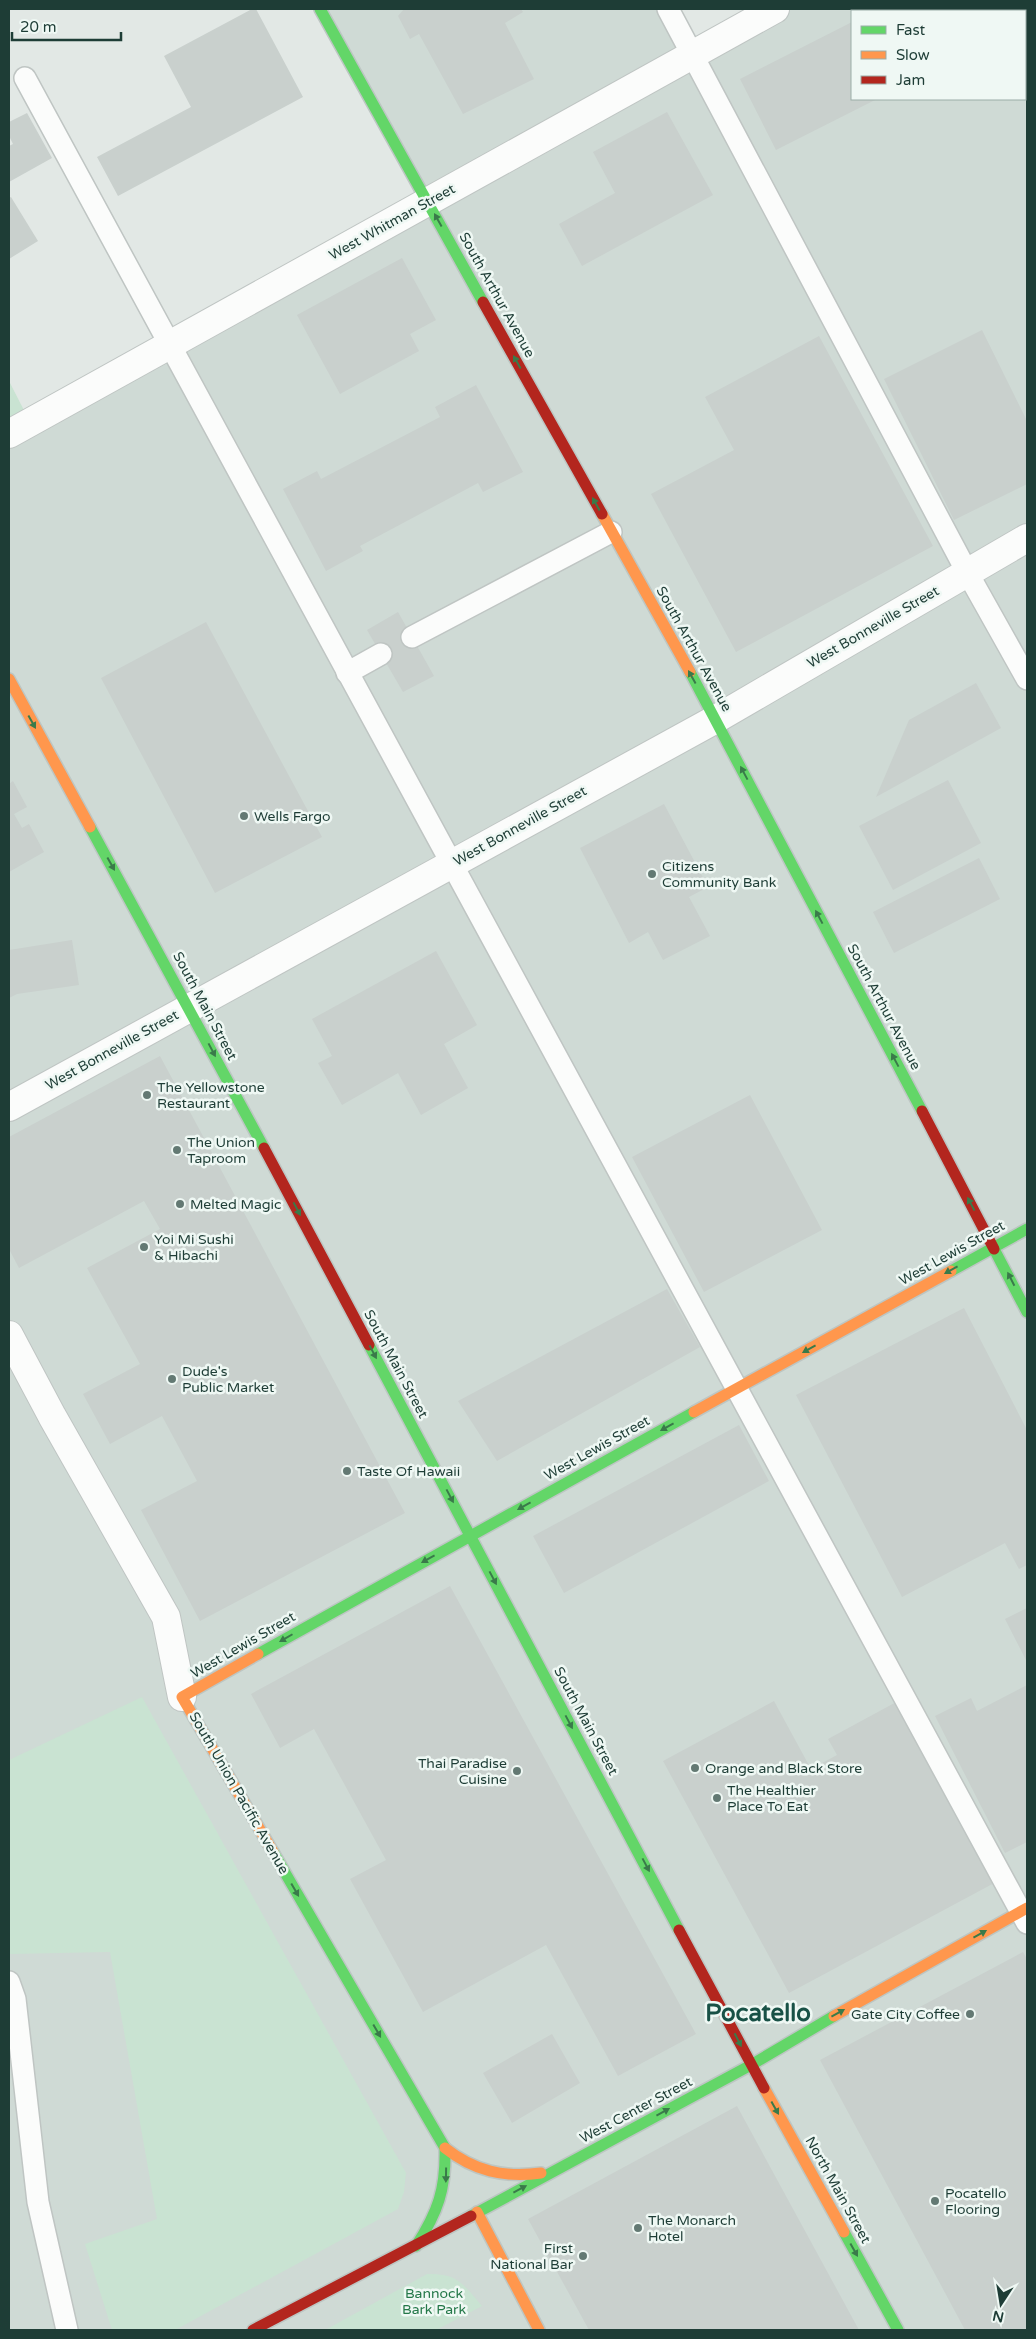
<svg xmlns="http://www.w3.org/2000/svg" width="1036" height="2339" font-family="'Varela Round',sans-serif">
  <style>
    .built { fill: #cfdad5 }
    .green { fill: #c9e3d2 }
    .building { fill: #c9d0cd }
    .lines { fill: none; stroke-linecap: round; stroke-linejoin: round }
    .lane-casing { stroke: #bfc5c3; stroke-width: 24 }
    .street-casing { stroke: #bfc5c3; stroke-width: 30 }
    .fast-casing { stroke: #bdc6c3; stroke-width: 14 }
    .slow-casing { stroke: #bdc6c3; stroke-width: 14 }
    .jam-casing { stroke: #bdc6c3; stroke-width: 14 }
    .lane { stroke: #fbfcfb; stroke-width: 21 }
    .street { stroke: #fbfcfb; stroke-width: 28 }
    .fast { stroke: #63d668; stroke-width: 11 }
    .slow { stroke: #ff974d; stroke-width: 11 }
    .jam { stroke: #b3261e; stroke-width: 11 }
    .oneway { fill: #3a7a4a }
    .poi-dot { fill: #637973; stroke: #eff8f4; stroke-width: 2 }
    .labels { text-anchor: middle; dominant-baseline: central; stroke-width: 5; stroke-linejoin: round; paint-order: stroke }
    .street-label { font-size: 14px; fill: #1e3d36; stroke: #eff8f4 }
    .poi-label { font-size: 14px; fill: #1e3d36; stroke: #eff8f4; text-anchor: start }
    .park-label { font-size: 14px; fill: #247849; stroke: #eff8f4 }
    .town-label { font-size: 24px; font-weight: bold; fill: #185146; stroke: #eff8f4 }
  </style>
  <rect width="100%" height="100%" fill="#e2e8e5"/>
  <path class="built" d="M 320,9 L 668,9 L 693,54 L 775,9 L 988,9 L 990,11 L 852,11 L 852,99 L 1025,99 L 1025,74 L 1027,79 L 1027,2330 L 9,2330 L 9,432 L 428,203 Z"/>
  <g class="green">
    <path d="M 9,381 L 30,422 L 9,434 Z"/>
    <path d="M 142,1697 L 406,2173 L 404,2192 L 398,2209 L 175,2330 L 112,2330 L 85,2244 L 157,2219 L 110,1952 L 9,1954 L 9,1760 Z"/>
    <path d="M 427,2274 C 458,2273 463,2284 482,2306 L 436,2330 L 325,2330 Z"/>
  </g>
  <g class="building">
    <path d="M 252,9 L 256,9 L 303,97 L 118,196 L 97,157 L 191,107 L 164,56 Z"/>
    <path d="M 404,9 L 521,9 L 523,12 L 505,23 L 534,79 L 463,114 L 419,34 L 410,39 L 398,16 Z"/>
    <path d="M 879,9 L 954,9 L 956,11 L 874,11 Z"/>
    <path d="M 852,22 L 852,99 L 877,99 L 776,150 L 740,79 Z"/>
    <path d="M 667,112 L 713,195 L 582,266 L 559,224 L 615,193 L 593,152 Z"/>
    <path d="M 27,113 L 52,158 L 9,182 L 9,146 L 13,144 L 9,136 L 9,122 Z"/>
    <path d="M 11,197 L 38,241 L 9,259 L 9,198 Z"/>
    <path d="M 402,258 L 436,320 L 410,334 L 419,351 L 340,394 L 297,315 Z"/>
    <path d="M 982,330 L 1027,421 L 1027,484 L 954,520 L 884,379 Z"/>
    <path d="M 819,336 L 933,546 L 736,652 L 651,494 L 734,450 L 705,397 Z"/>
    <path d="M 476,385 L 523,472 L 483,492 L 478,483 L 360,546 L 363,551 L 326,571 L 283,489 L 317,471 L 321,479 L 440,417 L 435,407 Z"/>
    <path d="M 398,612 L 434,676 L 403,692 L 367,630 Z"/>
    <path d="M 206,622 L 322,837 L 215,893 L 101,678 Z"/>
    <path d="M 976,683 L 1001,728 L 876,797 L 909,720 Z"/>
    <path d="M 948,780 L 981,843 L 893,890 L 859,826 Z"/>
    <path d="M 13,781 L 27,807 L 14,814 L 22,828 L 29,824 L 44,852 L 9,872 L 9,784 Z"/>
    <path d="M 664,804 L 708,887 L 689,897 L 710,936 L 663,960 L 648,932 L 629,943 L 580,848 Z"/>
    <path d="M 979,858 L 1000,899 L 894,953 L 873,912 Z"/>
    <path d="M 72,940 L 79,985 L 17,994 L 9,998 L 9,950 Z"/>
    <path d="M 436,951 L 477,1025 L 444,1044 L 468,1088 L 421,1115 L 398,1073 L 342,1105 L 318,1063 L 332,1056 L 312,1019 Z"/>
    <path d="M 160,1056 L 405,1513 L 200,1621 L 141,1510 L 197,1481 L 162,1416 L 110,1444 L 83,1394 L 140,1364 L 87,1268 L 160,1229 L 144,1201 L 19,1268 L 9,1249 L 9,1137 Z"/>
    <path d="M 750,1095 L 822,1230 L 704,1292 L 632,1157 Z"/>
    <path d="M 667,1289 L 700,1347 L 497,1461 L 458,1401 Z"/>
    <path d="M 964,1308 L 1027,1430 L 1027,1565 L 1019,1569 L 1005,1543 L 902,1597 L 796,1395 Z"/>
    <path d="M 739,1425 L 769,1481 L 564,1593 L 533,1536 Z"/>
    <path d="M 450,1586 L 696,2034 L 618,2076 L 546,1945 L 423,2012 L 350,1879 L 386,1860 L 314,1729 L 280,1748 L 251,1694 Z"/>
    <path d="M 1027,1608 L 1027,1662 L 1005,1619 Z"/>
    <path d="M 1027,1685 L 1027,1842 L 1005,1853 L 935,1716 L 971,1698 L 977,1711 Z"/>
    <path d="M 900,1700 L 998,1881 L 789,1993 L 663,1761 L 774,1701 L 811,1769 L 837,1755 L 828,1739 Z"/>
    <path d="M 1023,1952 L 1027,1959 L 1027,2330 L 965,2330 L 820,2060 Z"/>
    <path d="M 552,2034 L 580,2083 L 512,2123 L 483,2073 Z"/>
    <path d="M 737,2106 L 859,2330 L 589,2330 L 528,2219 Z"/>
  </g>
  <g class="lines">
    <g class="lane-casing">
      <g id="lane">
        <path d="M 668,9 L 967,572 L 1027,679"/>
        <path d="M 25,78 L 1027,1923"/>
        <path d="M 412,637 L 611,532"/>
        <path d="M 347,673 L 381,654"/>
        <path d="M 9,1982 L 15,1999 L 38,2202 L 67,2330"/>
      </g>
    </g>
    <g class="street-casing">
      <g id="street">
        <path d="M 9,434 L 775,9"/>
        <path d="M 9,1107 L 716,719 L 1027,538"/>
        <path d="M 9,1335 L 52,1416 L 166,1617 L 182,1697"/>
      </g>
    </g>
    <g class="fast-casing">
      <g id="fast">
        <path d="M 320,9 L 483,302"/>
        <path d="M 1025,74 L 1027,79"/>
        <path d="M 690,672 L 922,1111"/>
        <path d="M 90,827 L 264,1148"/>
        <path d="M 994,1249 L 1027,1312"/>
        <path d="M 951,1271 L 1027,1229"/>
        <path d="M 369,1345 L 679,1930"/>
        <path d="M 258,1654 L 694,1412"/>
        <path d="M 273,1852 L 445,2148 C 446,2189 438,2212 416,2246"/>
        <path d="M 471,2216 L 751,2065 L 834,2016"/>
        <path d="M 844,2232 L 898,2330"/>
      </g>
    </g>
    <g class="slow-casing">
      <g id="slow">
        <path d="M 988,9 L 990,11"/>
        <path d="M 602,514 L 690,672"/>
        <path d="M 9,679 L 90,827"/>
        <path d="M 694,1412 L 951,1271"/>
        <path d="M 258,1654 L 182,1697 L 273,1852"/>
        <path d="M 834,2016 L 1027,1908"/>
        <path d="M 764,2088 L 844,2232"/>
        <path d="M 445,2148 C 474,2171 504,2178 541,2173"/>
        <path d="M 477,2212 L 539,2330"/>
      </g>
    </g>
    <g class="jam-casing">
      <g id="jam">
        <path d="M 483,302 L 602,514"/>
        <path d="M 922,1111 L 994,1249"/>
        <path d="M 264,1148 L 369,1345"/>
        <path d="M 679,1930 L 764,2088"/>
        <path d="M 253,2330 L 471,2216"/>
      </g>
    </g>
    <use href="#lane" class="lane"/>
    <use href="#street" class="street"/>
    <use href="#fast" class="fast"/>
    <use href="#slow" class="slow"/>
    <use href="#jam" class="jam"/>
  </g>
  <defs><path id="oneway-solid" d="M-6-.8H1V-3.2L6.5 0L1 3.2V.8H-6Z" transform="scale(1.25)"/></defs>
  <g class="oneway">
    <use href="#oneway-solid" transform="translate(438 220) rotate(-119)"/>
    <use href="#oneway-solid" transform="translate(517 362) rotate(-119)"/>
    <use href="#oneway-solid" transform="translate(596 504) rotate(-119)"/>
    <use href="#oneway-solid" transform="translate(692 677) rotate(-119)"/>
    <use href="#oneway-solid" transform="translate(32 722) rotate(61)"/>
    <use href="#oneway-solid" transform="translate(744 773) rotate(-118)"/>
    <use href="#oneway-solid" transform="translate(111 864) rotate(61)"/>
    <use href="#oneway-solid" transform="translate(819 917) rotate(-118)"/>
    <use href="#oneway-solid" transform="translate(212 1050) rotate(62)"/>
    <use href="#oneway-solid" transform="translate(895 1060) rotate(-118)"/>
    <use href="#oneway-solid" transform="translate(971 1204) rotate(-118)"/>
    <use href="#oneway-solid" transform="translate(297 1209) rotate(62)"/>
    <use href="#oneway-solid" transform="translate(951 1270) rotate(151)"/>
    <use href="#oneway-solid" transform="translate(1011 1279) rotate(-117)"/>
    <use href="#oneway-solid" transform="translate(809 1349) rotate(151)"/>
    <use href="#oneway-solid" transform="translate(373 1352) rotate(62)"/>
    <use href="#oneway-solid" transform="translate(667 1427) rotate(151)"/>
    <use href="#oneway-solid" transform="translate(450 1496) rotate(62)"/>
    <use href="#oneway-solid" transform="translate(524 1506) rotate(151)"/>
    <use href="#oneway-solid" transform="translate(428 1559) rotate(151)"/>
    <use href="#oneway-solid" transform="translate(493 1578) rotate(62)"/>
    <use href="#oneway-solid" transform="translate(286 1638) rotate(150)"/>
    <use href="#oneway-solid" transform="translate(569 1722) rotate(62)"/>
    <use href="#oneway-solid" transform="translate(646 1865) rotate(62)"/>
    <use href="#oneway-solid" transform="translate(295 1890) rotate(60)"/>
    <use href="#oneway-solid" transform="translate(980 1934) rotate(-29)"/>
    <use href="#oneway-solid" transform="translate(838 2013) rotate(-29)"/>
    <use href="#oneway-solid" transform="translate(377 2031) rotate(60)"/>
    <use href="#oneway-solid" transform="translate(738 2040) rotate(63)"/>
    <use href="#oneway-solid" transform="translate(775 2108) rotate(61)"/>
    <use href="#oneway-solid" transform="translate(663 2112) rotate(-29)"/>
    <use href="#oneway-solid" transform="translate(446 2175) rotate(91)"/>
    <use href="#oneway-solid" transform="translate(520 2189) rotate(-28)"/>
    <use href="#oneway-solid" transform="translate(854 2250) rotate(61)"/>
  </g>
  <g class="poi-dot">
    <circle cx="244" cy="816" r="5"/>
    <circle cx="652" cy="874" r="5"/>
    <circle cx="147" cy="1095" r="5"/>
    <circle cx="177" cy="1150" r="5"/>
    <circle cx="180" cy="1204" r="5"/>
    <circle cx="144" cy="1247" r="5"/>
    <circle cx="172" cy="1379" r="5"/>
    <circle cx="347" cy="1471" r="5"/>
    <circle cx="695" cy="1768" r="5"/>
    <circle cx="517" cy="1771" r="5"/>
    <circle cx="717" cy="1798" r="5"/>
    <circle cx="970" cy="2014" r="5"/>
    <circle cx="935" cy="2201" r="5"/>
    <circle cx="638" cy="2228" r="5"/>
    <circle cx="583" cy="2256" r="5"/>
  </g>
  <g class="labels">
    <g class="street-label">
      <text transform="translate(392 222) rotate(-29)">West Whitman Street</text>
      <text transform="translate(497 295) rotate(61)">South Arthur Avenue</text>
      <text transform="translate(873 627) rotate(-30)">West Bonneville Street</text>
      <text transform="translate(694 649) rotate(61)">South Arthur Avenue</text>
      <text transform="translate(520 826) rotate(-29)">West Bonneville Street</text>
      <text transform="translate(205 1006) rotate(62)">South Main Street</text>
      <text transform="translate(884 1007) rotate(62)">South Arthur Avenue</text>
      <text transform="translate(112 1050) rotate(-29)">West Bonneville Street</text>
      <text transform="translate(952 1253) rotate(-29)">West Lewis Street</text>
      <text transform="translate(396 1364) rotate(62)">South Main Street</text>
      <text transform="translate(597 1448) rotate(-29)">West Lewis Street</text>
      <text transform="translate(243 1645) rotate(-30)">West Lewis Street</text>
      <text transform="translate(586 1721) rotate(62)">South Main Street</text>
      <text transform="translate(239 1793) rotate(60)">South Union Pacific Avenue</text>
      <text transform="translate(636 2110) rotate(-28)">West Center Street</text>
      <text transform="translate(838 2190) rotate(61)">North Main Street</text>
    </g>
    <g class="poi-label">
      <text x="254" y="816">Wells Fargo</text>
      <text x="662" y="866">Citizens<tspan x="662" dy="16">Community Bank</tspan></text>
      <text x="157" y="1087">The Yellowstone<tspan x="157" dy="16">Restaurant</tspan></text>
      <text x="187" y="1142">The Union<tspan x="187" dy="16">Taproom</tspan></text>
      <text x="190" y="1204">Melted Magic</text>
      <text x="154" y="1239">Yoi Mi Sushi<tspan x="154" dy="16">&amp; Hibachi</tspan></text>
      <text x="182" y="1371">Dude's<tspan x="182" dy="16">Public Market</tspan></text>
      <text x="357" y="1471">Taste Of Hawaii</text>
      <text x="507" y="1763" text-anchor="end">Thai Paradise<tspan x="507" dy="16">Cuisine</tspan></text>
      <text x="705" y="1768">Orange and Black Store</text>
      <text x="727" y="1790">The Healthier<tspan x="727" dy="16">Place To Eat</tspan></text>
      <text x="960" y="2014" text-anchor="end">Gate City Coffee</text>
      <text x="945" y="2193">Pocatello<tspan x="945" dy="16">Flooring</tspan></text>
      <text x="648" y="2220">The Monarch<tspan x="648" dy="16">Hotel</tspan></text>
      <text x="573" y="2248" text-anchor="end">First<tspan x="573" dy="16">National Bar</tspan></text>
    </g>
    <g class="park-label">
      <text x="434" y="2293">Bannock<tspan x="434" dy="16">Bark Park</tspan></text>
    </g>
    <g class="town-label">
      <text x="758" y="2013">Pocatello</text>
    </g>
  </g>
  <rect width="1036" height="2339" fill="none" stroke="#1e3d36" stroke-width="20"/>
  <rect x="851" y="10" width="175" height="90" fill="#eff8f4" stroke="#9bada8"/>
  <rect x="861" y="26" width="25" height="8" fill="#63d668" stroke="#9bada8"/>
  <text x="896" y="35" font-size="15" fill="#1e3d36">Fast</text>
  <rect x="861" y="51" width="25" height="8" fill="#ff974d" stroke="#9bada8"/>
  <text x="896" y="60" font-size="15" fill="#1e3d36">Slow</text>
  <rect x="861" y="76" width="25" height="8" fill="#b3261e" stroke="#9bada8"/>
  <text x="896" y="85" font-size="15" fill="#1e3d36">Jam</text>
  <g transform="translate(1001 2304) rotate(192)" stroke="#eff8f4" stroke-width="4" paint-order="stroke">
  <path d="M0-4L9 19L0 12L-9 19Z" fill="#1e3d36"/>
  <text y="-8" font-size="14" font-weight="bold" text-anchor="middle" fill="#1e3d36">N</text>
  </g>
  <path d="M12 32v8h109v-8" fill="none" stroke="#1e3d36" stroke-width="2.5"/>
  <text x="20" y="32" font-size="15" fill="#1e3d36" stroke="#eff8f4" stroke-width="4" paint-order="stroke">20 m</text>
</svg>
